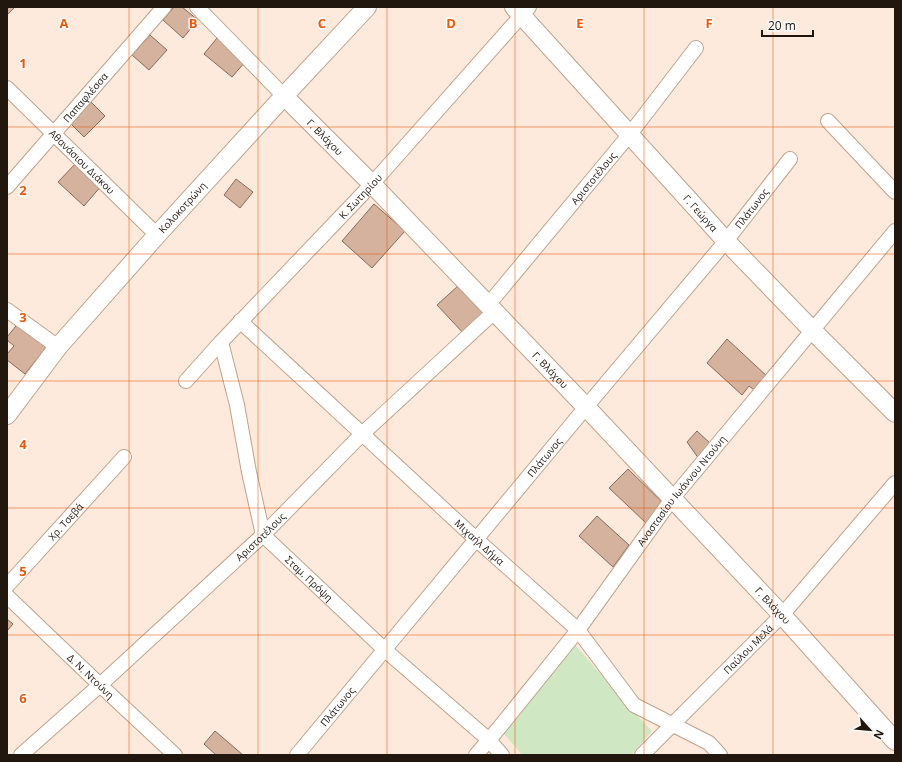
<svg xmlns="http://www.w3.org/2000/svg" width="902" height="762" font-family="'Open Sans',sans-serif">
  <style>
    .green { fill: #cfe7c3 }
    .building { fill: #d4b29e; stroke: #896a59 }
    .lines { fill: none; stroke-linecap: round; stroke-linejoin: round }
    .minor-casing { stroke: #c0a28b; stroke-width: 16 }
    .tertiary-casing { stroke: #c0a28b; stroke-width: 20 }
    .minor { stroke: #fff; stroke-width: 14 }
    .tertiary { stroke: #fff; stroke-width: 18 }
    .grid { fill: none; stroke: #e8590c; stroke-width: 1; stroke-opacity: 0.55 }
    .labels { text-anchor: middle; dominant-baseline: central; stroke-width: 3; stroke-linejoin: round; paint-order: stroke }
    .street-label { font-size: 10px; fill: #22170e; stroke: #fbfbfb }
    .grid-label { font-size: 13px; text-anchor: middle; font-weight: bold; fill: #e8590c; stroke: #fbfbfb; stroke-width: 3; stroke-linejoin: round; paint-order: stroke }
  </style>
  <rect width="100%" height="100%" fill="#feeadc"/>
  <path class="green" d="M 571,640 L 628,706 L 652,731 L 631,755 L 522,755 L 499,728 Z"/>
  <g class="building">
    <path d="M 7,7 L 15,7 L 7,15 Z"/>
    <path d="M 174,7 L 182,7 L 198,20 L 183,38 L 163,20 Z"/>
    <path d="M 150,35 L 167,50 L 149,70 L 132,55 Z"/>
    <path d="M 217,38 L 245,62 L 232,77 L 204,54 Z"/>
    <path d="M 91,102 L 105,116 L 84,137 L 70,123 Z"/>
    <path d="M 77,162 L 102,185 L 84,206 L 58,182 Z"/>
    <path d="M 236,179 L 253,192 L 240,208 L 224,195 Z"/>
    <path d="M 374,204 L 405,231 L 372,268 L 342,241 Z"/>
    <path d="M 459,285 L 487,315 L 465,335 L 437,305 Z"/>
    <path d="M 20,321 L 49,344 L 25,374 L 7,360 L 7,354 L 14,346 L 7,340 L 7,337 Z"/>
    <path d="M 727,339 L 770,379 L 758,393 L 749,386 L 742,395 L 707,363 Z"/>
    <path d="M 697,431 L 712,445 L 699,459 L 687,442 Z"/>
    <path d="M 628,469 L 663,503 L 646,523 L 609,488 Z"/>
    <path d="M 597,516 L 629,545 L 613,567 L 579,536 Z"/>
    <path d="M 7,619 L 13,624 L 7,631 Z"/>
    <path d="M 215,731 L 243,755 L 216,755 L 204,744 Z"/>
  </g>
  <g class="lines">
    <g class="minor-casing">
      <g id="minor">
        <path d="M 197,7 L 284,96"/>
        <path id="s1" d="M 7,88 L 157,235"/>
        <path d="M 828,121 L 895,192"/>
        <path id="s2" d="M 7,187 L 164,7"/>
        <path id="s3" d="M 488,305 L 630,134 L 696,48"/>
        <path d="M 7,310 L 58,347"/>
        <path id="s4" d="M 240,321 L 477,540 L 578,630 L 634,705 L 709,743 L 720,755"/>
        <path id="s5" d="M 221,342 L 237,405 L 249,472 L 263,535 L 385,650 L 489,740 L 502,755"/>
        <path id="s6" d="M 186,381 L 221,342 L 372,184 L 529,7"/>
        <path id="s7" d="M 7,586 L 124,457"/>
        <path id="s8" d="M 7,596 L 100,685 L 175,755"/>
        <path id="s9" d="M 21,755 L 100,685 L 263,535 L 362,434 L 494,312"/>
        <path id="s10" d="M 297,755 L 586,407 L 726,241 L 790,159"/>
        <path id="s11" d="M 476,755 L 499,728 L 578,630 L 672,499 L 895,231"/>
        <path id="s12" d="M 642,755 L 782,615 L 895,483"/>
      </g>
    </g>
    <g class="tertiary-casing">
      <g id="tertiary">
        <path id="s13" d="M 514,7 L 726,241 L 812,330 L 895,413"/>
        <path id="s14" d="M 284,96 L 372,184 L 586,407 L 782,615 L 895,741"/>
        <path id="s15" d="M 7,415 L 58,347 L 157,235 L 284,96 L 367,7"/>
      </g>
    </g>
    <use href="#minor" class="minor"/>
    <use href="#tertiary" class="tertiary"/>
  </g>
  <path class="grid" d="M 129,7 L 129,755M 258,7 L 258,755M 387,7 L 387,755M 515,7 L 515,755M 644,7 L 644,755M 773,7 L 773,755M 7,127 L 895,127M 7,254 L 895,254M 7,381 L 895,381M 7,508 L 895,508M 7,635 L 895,635"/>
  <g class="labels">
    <g class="street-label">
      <text stroke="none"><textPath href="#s2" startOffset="119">Παπαφλέσσα</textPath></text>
      <text stroke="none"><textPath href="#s14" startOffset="58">Γ. Βλάχου</textPath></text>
      <text stroke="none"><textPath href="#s1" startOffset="105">Αθανάσιου Διάκου</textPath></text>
      <text stroke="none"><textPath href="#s3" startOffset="165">Αριστοτέλους</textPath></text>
      <text stroke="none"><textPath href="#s6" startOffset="254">Κ. Σωτηρίου</textPath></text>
      <text stroke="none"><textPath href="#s15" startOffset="272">Κολοκοτρώνη</textPath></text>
      <text stroke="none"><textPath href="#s10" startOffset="711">Πλάτωνος</textPath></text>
      <text stroke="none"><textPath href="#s13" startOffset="278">Γ. Γεώργα</textPath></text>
      <text stroke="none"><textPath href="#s14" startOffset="382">Γ. Βλάχου</textPath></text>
      <text stroke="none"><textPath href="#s10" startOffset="387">Πλάτωνος</textPath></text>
      <text stroke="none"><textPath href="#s11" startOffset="335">Αναστασίου Ιωάννου Ντούνη</textPath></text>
      <text stroke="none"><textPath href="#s7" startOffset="87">Χρ. Τσεβά</textPath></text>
      <text stroke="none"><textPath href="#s9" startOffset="324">Αριστοτέλους</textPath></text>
      <text stroke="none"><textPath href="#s4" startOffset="326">Μιχαήλ Δήμα</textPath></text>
      <text stroke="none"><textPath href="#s5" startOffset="261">Σταμ. Πρόψη</textPath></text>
      <text stroke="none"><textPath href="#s14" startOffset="706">Γ. Βλάχου</textPath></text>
      <text stroke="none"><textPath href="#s12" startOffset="150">Παύλου Μελά</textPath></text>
      <text stroke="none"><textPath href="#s8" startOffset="116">Δ. Ν. Ντούνη</textPath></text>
      <text stroke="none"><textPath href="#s10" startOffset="63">Πλάτωνος</textPath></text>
    </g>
  </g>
  <g class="grid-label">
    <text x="64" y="28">A</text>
    <text x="193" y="28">B</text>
    <text x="322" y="28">C</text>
    <text x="451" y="28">D</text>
    <text x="580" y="28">E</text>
    <text x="709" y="28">F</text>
    <text x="23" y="68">1</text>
    <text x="23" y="195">2</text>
    <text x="23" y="322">3</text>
    <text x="23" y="449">4</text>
    <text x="23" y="576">5</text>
    <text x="23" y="703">6</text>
  </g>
  <rect width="902" height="762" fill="none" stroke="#22170e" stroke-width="16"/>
  <g transform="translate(870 730) rotate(117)" stroke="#fbfbfb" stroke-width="3" paint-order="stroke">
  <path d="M0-3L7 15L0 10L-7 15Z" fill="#22170e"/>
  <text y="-6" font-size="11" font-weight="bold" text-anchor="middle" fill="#22170e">N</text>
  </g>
  <path d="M762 30v6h51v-6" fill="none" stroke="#22170e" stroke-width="2"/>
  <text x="768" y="30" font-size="12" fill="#22170e" stroke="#fbfbfb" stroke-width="3" paint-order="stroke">20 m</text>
</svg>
